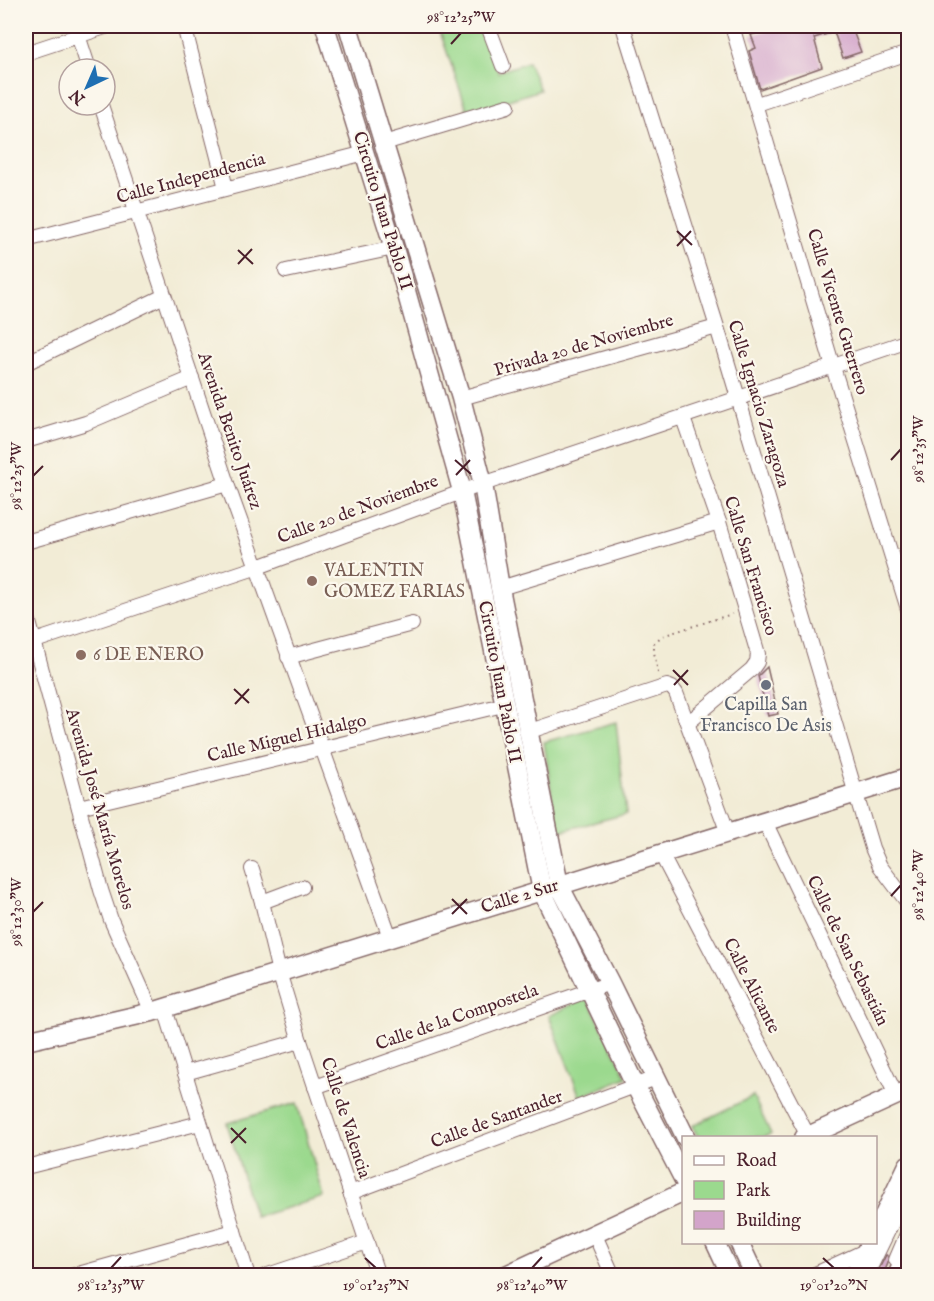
<svg xmlns="http://www.w3.org/2000/svg" width="934" height="1301" font-family="'IM FELL English',serif">
  <style>
    .green { fill: #9bd98e; stroke: #727c5c; stroke-width: 1.5 }
    .building { fill: #d3a4ca }
    .lines { fill: none; stroke-linecap: round; stroke-linejoin: round }
    .minor-casing { stroke: #856767; stroke-width: 16 }
    .major-casing { stroke: #856767; stroke-width: 21 }
    .path { stroke: #856767; stroke-width: 2; stroke-dasharray: 1.5 4.5; stroke-linecap: butt }
    .minor { stroke: #fff; stroke-width: 14 }
    .major { stroke: #fff; stroke-width: 18 }
    .ticks { fill: none; stroke: #4a1f2b; stroke-width: 2 }
    .education-dot { fill: #8d6e63; stroke: #fbf7ec; stroke-width: 2 }
    .worship-dot { fill: #6b7280; stroke: #fbf7ec; stroke-width: 2 }
    .labels { text-anchor: middle; dominant-baseline: central; stroke-width: 4.5; stroke-linejoin: round; paint-order: stroke }
    .street-label { font-size: 18px; fill: #4a1f2b; stroke: #fbf7ec }
    .education-label { font-size: 18px; fill: #785e54; stroke: #fbf7ec; text-anchor: start }
    .worship-label { font-size: 18px; fill: #5b616d; stroke: #fbf7ec }
    .neatline { fill: none; stroke: #4a1f2b; stroke-width: 2 }
    .ticks-label { font-size: 15px; text-anchor: middle; fill: #4a1f2b }
  </style>
  <rect width="100%" height="100%" fill="#fbf7ec"/>
  <filter id="ink" filterUnits="userSpaceOnUse"><feTurbulence type="fractalNoise" baseFrequency=".0167" numOctaves="2"/><feDisplacementMap in="SourceGraphic" scale="12" xChannelSelector="R" yChannelSelector="G"/><feConvolveMatrix kernelMatrix="1 2 1 2 8 2 1 2 1" color-interpolation-filters="sRGB"/></filter>
  <filter id="wash" filterUnits="userSpaceOnUse"><feTurbulence type="fractalNoise" baseFrequency=".008" numOctaves="4" result="noise"/><feDisplacementMap in="SourceGraphic" scale="24" xChannelSelector="R" yChannelSelector="G"/><feGaussianBlur stdDeviation="1.35" result="paint"/><feColorMatrix in="noise" values="0 0 0 0 0 0 0 0 0 0 0 0 0 0 0 0 0 1.4 0 .05"/><feComposite in="paint" operator="in"/></filter>
  <g filter="url(#wash)">
    <rect width="100%" height="100%" fill="#f2ecd6"/>
    <g class="green">
      <path d="M 438,26 L 481,26 L 498,72 L 528,62 L 540,90 L 468,113 Z"/>
      <path d="M 616,722 L 626,814 L 557,832 L 544,742 Z"/>
      <path d="M 587,997 L 627,1077 L 580,1097 L 549,1016 Z"/>
      <path d="M 753,1096 L 771,1134 L 763,1137 L 698,1137 L 692,1126 Z"/>
      <path d="M 297,1103 L 324,1197 L 255,1217 L 227,1123 Z"/>
    </g>
    <g id="blocks">
      <g class="building">
        <path d="M 781,26 L 851,26 L 861,52 L 843,58 L 834,32 L 814,38 L 822,67 L 760,89 L 749,51 L 756,48 L 751,35 Z"/>
        <path d="M 767,667 L 778,714 L 768,716 L 758,676 Z"/>
        <path d="M 886,1255 L 888,1256 L 888,1263 L 883,1275 L 876,1275 Z"/>
      </g>
    </g>
  </g>
  <g filter="url(#ink)">
    <use href="#blocks" fill-opacity="0" stroke="#856767" stroke-width="1.5"/>
    <g class="lines">
      <g class="minor-casing">
        <g id="minor">
          <path d="M 75,26 L 89,69"/>
          <path d="M 184,26 L 226,188"/>
          <path d="M 488,26 L 503,66"/>
          <path d="M 623,26 L 717,327 L 872,848 L 880,866 L 908,903"/>
          <path d="M 732,26 L 833,367 L 908,609"/>
          <path d="M 26,53 L 108,26"/>
          <path d="M 757,104 L 908,53"/>
          <path d="M 101,105 L 227,484 L 390,937"/>
          <path d="M 384,143 L 508,106"/>
          <path d="M 26,240 L 365,153"/>
          <path d="M 286,271 L 394,248"/>
          <path d="M 26,363 L 164,296"/>
          <path d="M 461,398 L 717,327"/>
          <path d="M 683,418 L 719,522 L 758,654 L 757,662 L 752,669 L 688,723"/>
          <path d="M 26,441 L 86,423 L 192,378"/>
          <path d="M 26,542 L 227,484"/>
          <path d="M 500,588 L 719,522"/>
          <path d="M 26,611 L 101,890 L 111,920 L 152,1012"/>
          <path d="M 26,644 L 258,567 L 483,484 L 908,341"/>
          <path d="M 288,657 L 412,624"/>
          <path d="M 530,731 L 661,688 L 667,686 L 672,688 L 676,693 L 728,833"/>
          <path d="M 79,807 L 503,705"/>
          <path d="M 765,822 L 896,1095"/>
          <path d="M 661,854 L 808,1136"/>
          <path d="M 252,869 L 262,902 L 302,887"/>
          <path d="M 262,902 L 279,972 L 300,1041 L 378,1276"/>
          <path d="M 165,1009 L 248,1276"/>
          <path d="M 185,1073 L 300,1041"/>
          <path d="M 315,1087 L 610,983"/>
          <path d="M 26,1167 L 200,1123"/>
          <path d="M 350,1193 L 656,1078"/>
          <path d="M 595,1235 L 613,1276"/>
          <path d="M 896,1260 L 908,1232"/>
          <path d="M 71,1276 L 234,1231"/>
          <path d="M 265,1276 L 367,1242"/>
          <path d="M 811,1276 L 867,1250"/>
          <path d="M 866,1276 L 908,1190"/>
        </g>
      </g>
      <g class="major-casing">
        <g id="major">
          <path d="M 325,26 L 394,248 L 462,491 L 542,891 L 636,1087 L 684,1180"/>
          <path d="M 348,26 L 461,398 L 483,484 L 500,588 L 559,885 L 610,983 L 686,1138"/>
          <path d="M 26,1041 L 152,1012 L 908,777"/>
          <path d="M 804,1138 L 908,1090"/>
          <path d="M 876,1232 L 908,1165"/>
          <path d="M 715,1242 L 731,1276"/>
          <path d="M 739,1242 L 755,1276"/>
          <path d="M 504,1276 L 684,1192"/>
          <path d="M 855,1276 L 870,1242"/>
          <path d="M 897,1276 L 908,1251"/>
        </g>
      </g>
      <path class="path" d="M 658,673 L 654,652 L 654,643 L 662,636 L 732,614"/>
      <use href="#minor" class="minor"/>
      <use href="#major" class="major"/>
    </g>
  </g>
  <path class="ticks" d="M 451,44 L 461,33M 677,231 L 692,245M 677,246 L 691,231M 238,250 L 253,264M 238,264 L 252,249M 455,460 L 471,474M 891,460 L 901,449M 456,475 L 470,460M 33,476 L 43,466M 673,670 L 688,685M 674,685 L 688,670M 234,689 L 249,703M 235,704 L 249,689M 891,896 L 901,885M 452,899 L 467,914M 33,912 L 43,902M 452,914 L 467,899M 231,1128 L 246,1143M 231,1143 L 246,1128M 365,1258 L 376,1268M 823,1258 L 834,1268M 111,1268 L 121,1257M 532,1268 L 542,1257"/>
  <g class="education-dot">
    <circle cx="312" cy="581" r="6"/>
    <circle cx="81" cy="655" r="6"/>
  </g>
  <circle class="worship-dot" cx="766" cy="685" r="6"/>
  <g class="labels">
    <g class="street-label">
      <text transform="translate(191 179) rotate(-15)">Calle Independencia</text>
      <text transform="translate(382 211) rotate(73)">Circuito Juan Pablo II</text>
      <text transform="translate(837 312) rotate(73)">Calle Vicente Guerrero</text>
      <text transform="translate(584 346) rotate(-16)">Privada 20 de Noviembre</text>
      <text transform="translate(758 404) rotate(73)">Calle Ignacio Zaragoza</text>
      <text transform="translate(229 431) rotate(71)">Avenida Benito Juárez</text>
      <text transform="translate(358 510) rotate(-20)">Calle 20 de Noviembre</text>
      <text transform="translate(750 566) rotate(73)">Calle San Francisco</text>
      <text transform="translate(499 682) rotate(79)">Circuito Juan Pablo II</text>
      <text transform="translate(287 739) rotate(-13)">Calle Miguel Hidalgo</text>
      <text transform="translate(99 809) rotate(74)">Avenida José María Morelos</text>
      <text transform="translate(520 897) rotate(-17)">Calle 2 Sur</text>
      <text transform="translate(847 951) rotate(64)">Calle de San Sebastián</text>
      <text transform="translate(751 986) rotate(63)">Calle Alicante</text>
      <text transform="translate(457 1018) rotate(-19)">Calle de la Compostela</text>
      <text transform="translate(345 1118) rotate(72)">Calle de Valencia</text>
      <text transform="translate(497 1120) rotate(-20)">Calle de Santander</text>
    </g>
    <g class="education-label">
      <text x="324" y="571">VALENTIN<tspan x="324" dy="21">GOMEZ FARIAS</tspan></text>
      <text x="93" y="655">6 DE ENERO</text>
    </g>
    <g class="worship-label">
      <text x="766" y="705">Capilla San<tspan x="766" dy="21">Francisco De Asis</tspan></text>
    </g>
  </g>
  <rect width="934" height="1301" fill="none" stroke="#fbf7ec" stroke-width="66"/>
  <rect x="682" y="1136" width="195" height="108" fill="#fbf7ec" stroke="#b4a19f" stroke-width="1.5"/>
  <rect x="694" y="1156" width="30" height="9" fill="#ffffff" stroke="#b4a19f" stroke-width="1.5"/>
  <text x="736" y="1166" font-size="18" fill="#4a1f2b">Road</text>
  <rect x="694" y="1181" width="30" height="18" fill="#9bd98e" stroke="#b4a19f" stroke-width="1.5"/>
  <text x="736" y="1196" font-size="18" fill="#4a1f2b">Park</text>
  <rect x="694" y="1211" width="30" height="18" fill="#d3a4ca" stroke="#b4a19f" stroke-width="1.5"/>
  <text x="736" y="1226" font-size="18" fill="#4a1f2b">Building</text>
  <g transform="translate(87 87) rotate(224)"><circle r="28" fill="#fbf7ec" stroke="#b4a19f" stroke-width="1.5"/>
  <path d="M0-4.5L10 22L0 15L-10 22Z" fill="#1f6fb2"/>
  <text y="-9" font-size="16" font-weight="bold" text-anchor="middle" fill="#4a1f2b">N</text>
  </g>
  <rect x="33" y="33" width="868" height="1235" class="neatline"/>
  <g class="ticks-label">
    <text x="461" y="22">98°12'25"W</text>
    <text transform="translate(918 449) rotate(-90)" y="5">98°12'35"W</text>
    <text transform="translate(16 476) rotate(-90)" y="5">98°12'25"W</text>
    <text transform="translate(918 885) rotate(-90)" y="5">98°12'40"W</text>
    <text transform="translate(16 912) rotate(-90)" y="5">98°12'30"W</text>
    <text x="111" y="1290">98°12'35"W</text>
    <text x="376" y="1290">19°01'25"N</text>
    <text x="532" y="1290">98°12'40"W</text>
    <text x="834" y="1290">19°01'20"N</text>
  </g>
</svg>
